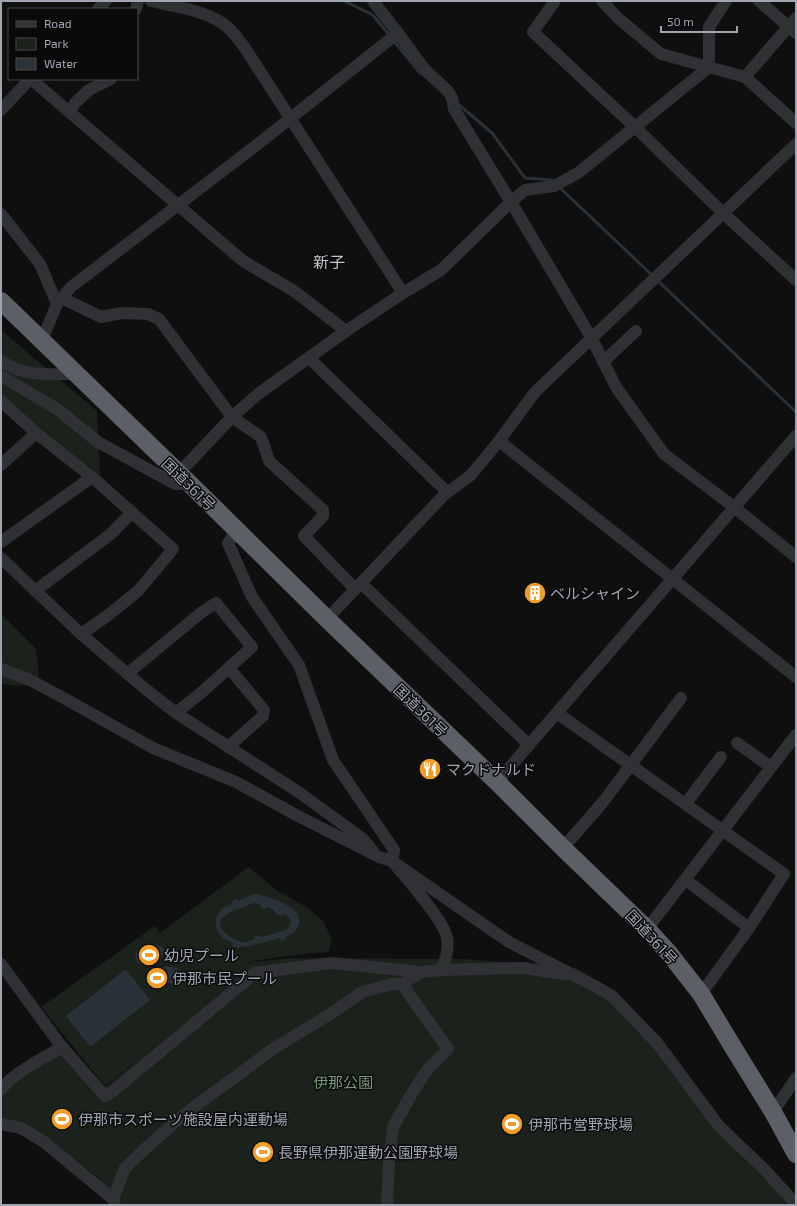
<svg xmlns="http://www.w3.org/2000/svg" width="797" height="1206" font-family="'Exo 2','Noto Sans JP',sans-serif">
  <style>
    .green { fill: #1b221c }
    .water { fill: #293238; fill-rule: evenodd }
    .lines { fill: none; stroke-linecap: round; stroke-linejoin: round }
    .stream { stroke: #293238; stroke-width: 3 }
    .minor { stroke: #303135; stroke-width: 12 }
    .highway { stroke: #5c5f66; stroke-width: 18 }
    .labels { text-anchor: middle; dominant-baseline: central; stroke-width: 3; stroke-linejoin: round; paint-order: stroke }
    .street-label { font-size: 15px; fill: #a0a6b1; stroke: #0a0a0b }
    .poi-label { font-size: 15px; fill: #a0a6b1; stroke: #0a0a0b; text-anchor: start }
    .park-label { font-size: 15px; fill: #779c76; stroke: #0a0a0b }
    .neighbourhood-label { font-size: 16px; fill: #c1c5cd; stroke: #0a0a0b }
  </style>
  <rect width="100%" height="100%" fill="#0f0f10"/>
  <g class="green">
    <path d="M 1,330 L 97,411 L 100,475 L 1,399 Z"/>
    <path d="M 1,614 L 36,649 L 40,687 L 1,684 Z"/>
    <path d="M 249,867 L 276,890 L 308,908 L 324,922 L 332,941 L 328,952 L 311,953 L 252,961 L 218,993 L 252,962 L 292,958 L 462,959 L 576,968 L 615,991 L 661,1038 L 723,1123 L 796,1205 L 115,1205 L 113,1199 L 101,1180 L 47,1138 L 1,1121 L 1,1094 L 5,1087 L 67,1045 L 104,1088 L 161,1041 L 105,1086 L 41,1007 L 155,926 L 160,933 Z"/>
  </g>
  <g class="water">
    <path d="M 258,894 C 270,898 305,907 299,924 C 297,931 292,934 286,937 L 284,940 L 281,941 L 280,938 L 246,947 L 242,946 L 238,948 L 232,946 L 233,943 C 229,941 225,940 222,937 C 213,929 214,916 223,908 C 226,907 229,905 232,904 L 233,901 L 236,899 L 238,901 L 251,895 ZM 254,903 L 260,904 L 261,908 L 265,910 L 266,907 L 274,910 L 275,913 L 283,917 L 283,914 C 292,916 293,924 286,930 L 261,937 L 258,935 L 254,936 L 255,939 C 252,940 247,942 243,942 C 234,940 216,931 221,920 C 224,913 247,906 254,903 Z"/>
    <path d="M 156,944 L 161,946 L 165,951 L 163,955 L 150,965 L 138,963 L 135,958 L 137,950 L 141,947 L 148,948 Z"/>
    <path d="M 168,966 L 177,968 L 182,974 C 181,983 176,985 167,983 C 161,988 158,988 153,983 L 153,977 L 164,967 Z"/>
    <path d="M 126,969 L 150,1000 L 90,1047 L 66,1016 Z"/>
  </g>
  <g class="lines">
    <g class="stream">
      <path d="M 344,1 L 373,15 L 390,36"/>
      <path d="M 393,40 L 420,73"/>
      <path d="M 457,103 L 492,133 L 525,178 L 552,180 L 554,182"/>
      <path d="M 558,186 L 653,276"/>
      <path d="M 657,280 L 796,412"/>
    </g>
    <g class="minor">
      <path d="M 151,1 C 173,6 203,10 222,23 C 232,29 238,39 245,48 L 403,293"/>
      <path d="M 373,1 L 398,33 L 425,70 L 448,91 L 452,98 L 454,109 L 511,202 L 592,339 L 616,387 L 664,454 L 734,507 L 796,557"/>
      <path d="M 555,1 L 533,32 L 635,127 L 723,213 L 796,280"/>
      <path d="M 602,1 L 618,18 L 661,54 L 745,77 L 796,123"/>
      <path d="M 759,1 L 796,33"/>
      <path d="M 98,9 L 106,1"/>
      <path d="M 136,9 L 138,1"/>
      <path d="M 709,67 L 709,27 L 726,1"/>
      <path d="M 745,77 L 796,18"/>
      <path d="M 31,79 L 243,261 L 294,291 L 346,331"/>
      <path d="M 1,110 L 30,79"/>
      <path d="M 69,112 L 75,103 L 89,90 L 111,79"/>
      <path d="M 1,214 L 40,264 L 57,304"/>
      <path d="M 62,298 L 101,317 L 122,313 L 148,314 L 159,319 L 232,417 L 261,437 L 269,461 L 323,510 L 323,516 L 304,536 L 355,589"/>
      <path d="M 42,340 L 57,304 L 71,287 L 258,144 L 398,33"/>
      <path d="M 309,358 L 447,492"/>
      <path d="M 1,361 C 24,377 48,374 75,374"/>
      <path d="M 603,362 L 636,331"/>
      <path d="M 1,376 L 57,409 L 98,442 L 175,484 L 189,483"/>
      <path d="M 1,401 L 36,433 L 92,477 L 173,549 L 138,591 L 107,616 L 81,634"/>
      <path d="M 499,441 L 796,677"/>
      <path d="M 1,465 L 36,433"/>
      <path d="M 178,474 L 232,417 L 258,394 L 346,331 L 403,293 L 441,270 L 511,202 L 525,190 L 554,186 L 578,173 L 709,67"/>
      <path d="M 237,530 L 228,543 L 252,597 L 299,665 L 333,760 L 394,850 L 392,861 C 404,876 445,921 447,938 C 449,950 446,959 441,970"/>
      <path d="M 1,542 L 92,477"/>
      <path d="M 1,558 L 81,634 L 143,687 L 176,713 L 300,793 L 363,839 L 373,851"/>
      <path d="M 361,583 L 529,745"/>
      <path d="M 35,591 L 112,533 L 132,512"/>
      <path d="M 327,619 L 444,495 L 471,475 L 499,441 L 535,392 L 796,144"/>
      <path d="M 1,669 L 28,679 L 60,696 L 153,748 L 236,782 L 298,816 L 379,857 L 392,861 L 509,942 L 593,985 L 612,996 L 658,1044 L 719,1126 L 764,1169 L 796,1204"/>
      <path d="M 127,674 L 202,612 L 216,603 L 252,647 L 202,692 L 176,713"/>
      <path d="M 557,713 L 784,874 L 749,928 L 701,994"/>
      <path d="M 737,743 L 771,767"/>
      <path d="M 228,747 L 263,716 L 264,710 L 229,668"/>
      <path d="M 497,782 L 796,436"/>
      <path d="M 686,803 L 721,757"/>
      <path d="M 563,848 L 603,802 L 681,698"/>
      <path d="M 686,880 L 749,928"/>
      <path d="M 647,929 L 796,735"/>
      <path d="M 1,964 L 62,1047 L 105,1096 L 112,1092 L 255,973 L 332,963 L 421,972 L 441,970 L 523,968 L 565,974"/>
      <path d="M 1,1090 C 9,1075 47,1056 62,1047"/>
      <path d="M 773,1112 L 796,1078"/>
      <path d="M 1,1124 L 21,1128 L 44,1142 L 113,1199 L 115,1205"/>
      <path d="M 113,1199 L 125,1168 L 147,1147 L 186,1113 L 273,1049 L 332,1013 L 362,992 L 392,984 L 402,984 L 421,972"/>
      <path d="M 387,1205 L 389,1160 L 393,1127 L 412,1093 L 428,1069 L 448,1049 L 402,984"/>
    </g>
    <path class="highway" d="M 1,301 L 189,483 L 327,619 L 497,782 L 563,848 L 647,929 L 669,953 L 701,994 L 736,1052 L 773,1112 L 796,1154"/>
  </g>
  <defs>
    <g id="building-disc" transform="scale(1.15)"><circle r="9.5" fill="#ef9d28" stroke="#0a0a0b"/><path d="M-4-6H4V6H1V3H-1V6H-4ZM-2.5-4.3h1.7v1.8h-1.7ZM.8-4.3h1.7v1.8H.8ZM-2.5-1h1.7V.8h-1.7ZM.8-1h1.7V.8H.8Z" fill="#fff"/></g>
    <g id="restaurant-disc" transform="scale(1.15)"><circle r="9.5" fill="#ef9d28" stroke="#0a0a0b"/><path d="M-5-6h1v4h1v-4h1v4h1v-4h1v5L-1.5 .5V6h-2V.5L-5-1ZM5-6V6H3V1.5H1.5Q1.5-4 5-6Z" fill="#fff"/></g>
    <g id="stadium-disc" transform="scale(1.15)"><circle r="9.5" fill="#ef9d28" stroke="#0a0a0b"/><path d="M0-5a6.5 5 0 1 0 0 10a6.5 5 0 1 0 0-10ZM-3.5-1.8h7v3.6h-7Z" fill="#fff"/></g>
  </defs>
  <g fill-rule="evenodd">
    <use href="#building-disc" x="535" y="593"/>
    <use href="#restaurant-disc" x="430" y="769"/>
    <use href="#stadium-disc" x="149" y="955"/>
    <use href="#stadium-disc" x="157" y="978"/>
    <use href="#stadium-disc" x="62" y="1119"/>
    <use href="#stadium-disc" x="512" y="1124"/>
    <use href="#stadium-disc" x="263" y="1152"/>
  </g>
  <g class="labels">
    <g class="street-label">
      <text transform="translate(189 484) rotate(44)">国道361号</text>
      <text transform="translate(421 710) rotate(44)">国道361号</text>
      <text transform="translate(652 937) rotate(47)">国道361号</text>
    </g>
    <g class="poi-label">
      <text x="550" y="593">ベルシャイン</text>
      <text x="446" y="769">マクドナルド</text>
      <text x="164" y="955">幼児プール</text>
      <text x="172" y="978">伊那市民プール</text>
      <text x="78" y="1119">伊那市スポーツ施設屋内運動場</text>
      <text x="528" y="1124">伊那市営野球場</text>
      <text x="278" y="1152">長野県伊那運動公園野球場</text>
    </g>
    <g class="park-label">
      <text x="343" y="1082">伊那公園</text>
    </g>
    <g class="neighbourhood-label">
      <text x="329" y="261">新子</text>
    </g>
  </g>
  <rect width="797" height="1206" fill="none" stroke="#a0a6b1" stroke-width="4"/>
  <rect x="8" y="8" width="130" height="72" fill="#0a0a0b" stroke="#46484d"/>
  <rect x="16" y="21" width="20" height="6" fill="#303135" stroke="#46484d"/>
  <text x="44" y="28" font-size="12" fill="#a0a6b1">Road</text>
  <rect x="16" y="38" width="20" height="12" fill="#1b221c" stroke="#46484d"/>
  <text x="44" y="48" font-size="12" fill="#a0a6b1">Park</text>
  <rect x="16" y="58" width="20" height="12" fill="#293238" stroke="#46484d"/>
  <text x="44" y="68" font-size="12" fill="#a0a6b1">Water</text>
  <path d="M661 26v6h76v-6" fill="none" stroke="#a0a6b1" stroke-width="2"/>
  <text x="667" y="26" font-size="12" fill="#a0a6b1" stroke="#0a0a0b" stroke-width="3" paint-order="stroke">50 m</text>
</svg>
